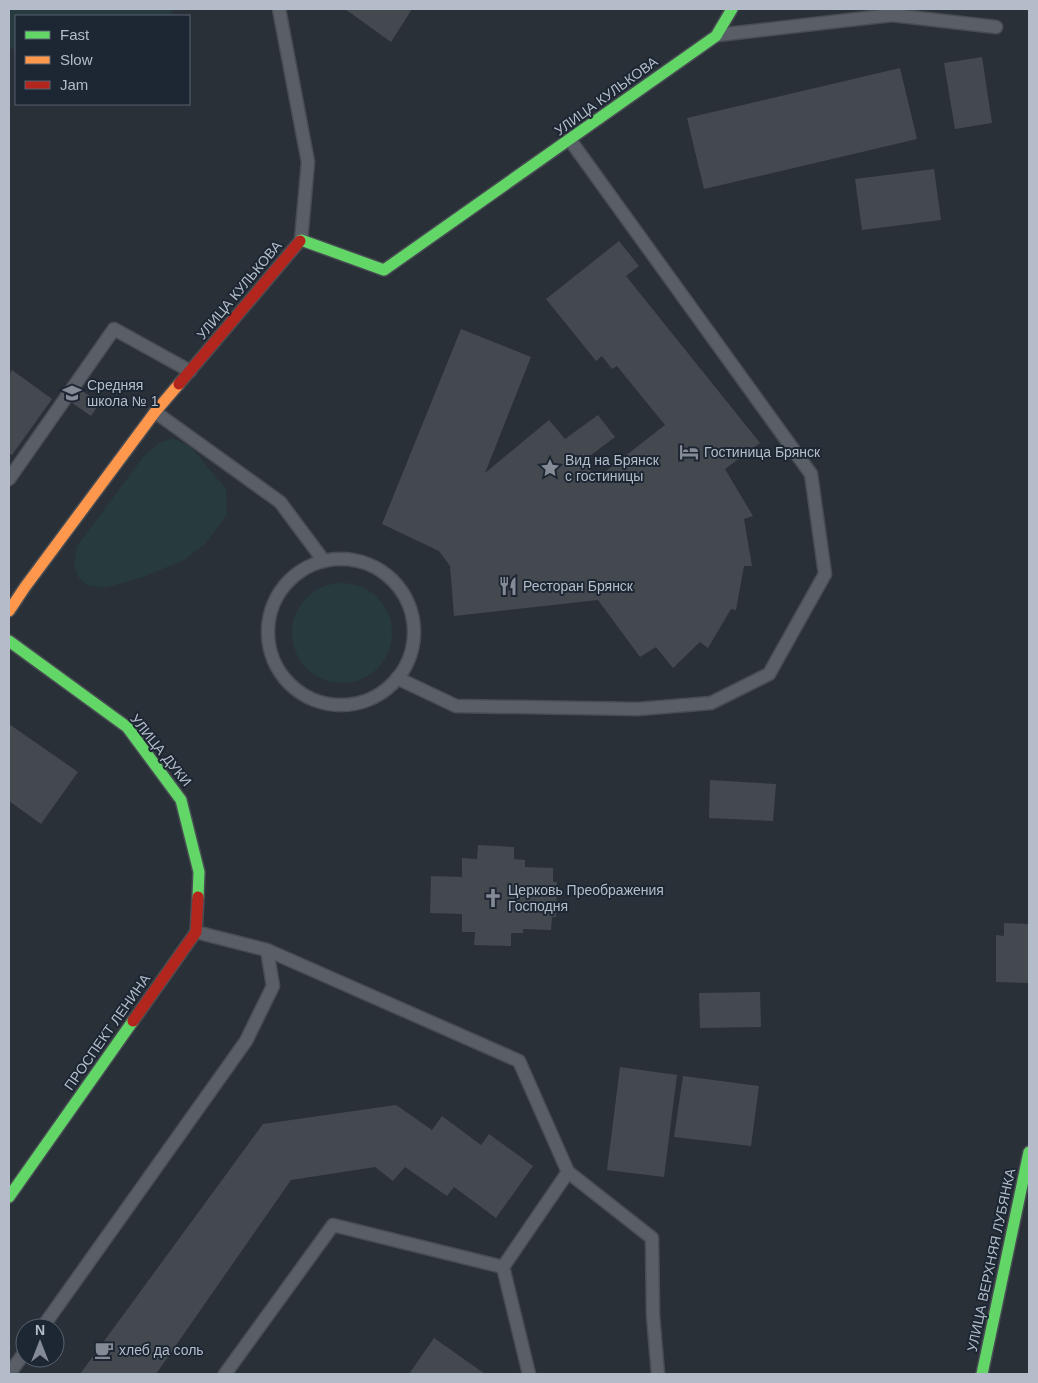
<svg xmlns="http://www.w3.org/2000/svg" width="1038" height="1383" font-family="Helvetica,sans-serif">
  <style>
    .green { fill: #273a3e }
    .building { fill: #444950 }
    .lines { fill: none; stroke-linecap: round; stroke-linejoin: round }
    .lane-casing { stroke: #484c53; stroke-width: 15 }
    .fast-casing { stroke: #484c53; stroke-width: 14 }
    .slow-casing { stroke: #484c53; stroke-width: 14 }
    .jam-casing { stroke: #484c53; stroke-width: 14 }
    .lane { stroke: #5a5e66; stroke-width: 12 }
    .fast { stroke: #63d668; stroke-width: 11 }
    .slow { stroke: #ff974d; stroke-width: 11 }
    .jam { stroke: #b3261e; stroke-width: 11 }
    .labels { text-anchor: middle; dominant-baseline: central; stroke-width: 4; stroke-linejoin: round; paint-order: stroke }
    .street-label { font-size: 14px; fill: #b4bcc9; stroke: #1d2633 }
    .poi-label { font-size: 14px; fill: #b4bcc9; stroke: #1d2633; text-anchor: start }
  </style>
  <rect width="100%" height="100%" fill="#2a3038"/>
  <g class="green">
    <path d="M 9,9 L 173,9 L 171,16 L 16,16 L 16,50 L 9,48 Z"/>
    <path d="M 172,438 L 191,447 L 226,489 L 227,514 L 205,544 L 184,560 L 143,577 L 104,588 L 87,585 L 78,577 L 74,563 L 77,546 L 144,456 L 159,443 Z"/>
    <circle cx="342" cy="633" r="50"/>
  </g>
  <g class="building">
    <path d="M 345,9 L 412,9 L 391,42 Z"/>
    <path d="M 982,57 L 992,123 L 955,129 L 944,63 Z"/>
    <path d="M 900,68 L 917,139 L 704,189 L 687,118 Z"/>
    <path d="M 934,169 L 941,220 L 862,230 L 855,179 Z"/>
    <path d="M 619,241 L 639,266 L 626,276 L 760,443 L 725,469 L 753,516 L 744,519 L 752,566 L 744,566 L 736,610 L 731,609 L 708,648 L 700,642 L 673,668 L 656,647 L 640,657 L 598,600 L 454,616 L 450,566 L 439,551 L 382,524 L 461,329 L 531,357 L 485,473 L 549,420 L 565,439 L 598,415 L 615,437 L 583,461 L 597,478 L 665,425 L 617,366 L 612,369 L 602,356 L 596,361 L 546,299 Z"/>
    <path d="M 12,370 L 52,399 L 12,455 L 9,453 L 9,375 Z"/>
    <path d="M 81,390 L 100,403 L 91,416 L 72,403 Z"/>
    <path d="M 9,724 L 78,772 L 41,824 L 9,801 Z"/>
    <path d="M 710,780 L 776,784 L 773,821 L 709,818 Z"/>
    <path d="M 478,845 L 514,847 L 514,859 L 525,860 L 525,867 L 553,868 L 553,882 L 557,882 L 556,917 L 552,917 L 551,930 L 523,929 L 523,933 L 511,933 L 511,946 L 474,945 L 475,932 L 462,932 L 462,914 L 430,913 L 431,876 L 462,877 L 462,858 L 477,859 Z"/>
    <path d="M 1004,923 L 1029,924 L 1029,983 L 996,982 L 996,935 L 1004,936 Z"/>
    <path d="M 760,992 L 761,1027 L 700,1028 L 699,993 Z"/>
    <path d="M 620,1067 L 677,1075 L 664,1177 L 607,1170 Z"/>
    <path d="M 683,1076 L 759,1086 L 751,1146 L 674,1137 Z"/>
    <path d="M 396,1105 L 432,1130 L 442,1116 L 481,1145 L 489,1134 L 533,1166 L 496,1218 L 454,1187 L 447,1196 L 405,1167 L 393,1181 L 375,1167 L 291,1180 L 156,1374 L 80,1374 L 263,1124 Z"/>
    <path d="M 434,1338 L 485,1374 L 409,1374 Z"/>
  </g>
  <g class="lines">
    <g class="lane-casing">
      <g id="lane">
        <path d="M 279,9 L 308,162 L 301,240"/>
        <path d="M 718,35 L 892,15 L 996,27"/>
        <path d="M 155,412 L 280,502 L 324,561"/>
        <path d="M 9,479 L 114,329 L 190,371"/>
        <circle cx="341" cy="632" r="73"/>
        <path d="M 397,678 L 456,706 L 638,709 L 711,703 L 769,674 L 825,574 L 811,474 L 570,140"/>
        <path d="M 568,1172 L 652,1238 L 653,1315 L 658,1374"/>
        <path d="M 503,1267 L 529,1374"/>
        <path d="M 42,1328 L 246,1041 L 273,986 L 267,950 L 196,932"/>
        <path d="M 9,1374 L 25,1352"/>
        <path d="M 225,1374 L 333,1225 L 503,1267 L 568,1172 L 519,1061 L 267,950"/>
      </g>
    </g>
    <g class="fast-casing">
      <g id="fast">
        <path d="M 300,241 L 301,240 L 384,270 L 716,36 L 732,9"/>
        <path d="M 9,641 L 127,727 L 181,800 L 199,872 L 198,897"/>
        <path d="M 9,1197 L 133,1021"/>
        <path d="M 982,1374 L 1029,1152"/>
      </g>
    </g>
    <g class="slow-casing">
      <path id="slow" d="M 9,611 L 25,587 L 155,412 L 179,384"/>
    </g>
    <g class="jam-casing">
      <g id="jam">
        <path d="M 179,384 L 300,241"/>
        <path d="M 133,1021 L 196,932 L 198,897"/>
      </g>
    </g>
    <use href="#lane" class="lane"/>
    <use href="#fast" class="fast"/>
    <use href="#slow" class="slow"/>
    <use href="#jam" class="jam"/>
  </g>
  <defs>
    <g id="school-bare" transform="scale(1.5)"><path d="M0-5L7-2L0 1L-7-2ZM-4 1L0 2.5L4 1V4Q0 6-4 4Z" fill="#848b96" stroke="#1d2633" stroke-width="2.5" paint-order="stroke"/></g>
    <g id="hotel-bare" transform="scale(1.5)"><path d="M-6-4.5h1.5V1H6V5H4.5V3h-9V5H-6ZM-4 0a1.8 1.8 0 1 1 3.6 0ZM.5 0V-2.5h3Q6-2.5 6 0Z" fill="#848b96" stroke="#1d2633" stroke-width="2.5" paint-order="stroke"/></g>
    <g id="sight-bare" transform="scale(1.5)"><path d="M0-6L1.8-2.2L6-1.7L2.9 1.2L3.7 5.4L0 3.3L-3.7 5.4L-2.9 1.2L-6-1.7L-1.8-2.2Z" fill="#848b96" stroke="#1d2633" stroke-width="2.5" paint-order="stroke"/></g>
    <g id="restaurant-bare" transform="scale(1.5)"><path d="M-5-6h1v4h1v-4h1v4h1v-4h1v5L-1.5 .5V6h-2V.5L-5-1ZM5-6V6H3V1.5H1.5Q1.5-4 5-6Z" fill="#848b96" stroke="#1d2633" stroke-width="2.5" paint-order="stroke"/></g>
    <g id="church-bare" transform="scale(1.5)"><path d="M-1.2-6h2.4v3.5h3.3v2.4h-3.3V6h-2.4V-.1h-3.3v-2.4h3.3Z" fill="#848b96" stroke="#1d2633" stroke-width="2.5" paint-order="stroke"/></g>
    <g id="cafe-bare" transform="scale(1.5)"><path d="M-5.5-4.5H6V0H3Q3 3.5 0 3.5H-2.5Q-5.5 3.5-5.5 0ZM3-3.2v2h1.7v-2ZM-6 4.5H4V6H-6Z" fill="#848b96" stroke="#1d2633" stroke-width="2.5" paint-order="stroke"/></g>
  </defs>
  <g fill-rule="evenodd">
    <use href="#school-bare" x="72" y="393"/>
    <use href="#hotel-bare" x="689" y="452"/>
    <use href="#sight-bare" x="550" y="468"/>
    <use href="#restaurant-bare" x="508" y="586"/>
    <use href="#church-bare" x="493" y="898"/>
    <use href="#cafe-bare" x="104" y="1350"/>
  </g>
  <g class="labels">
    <g class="street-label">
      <text transform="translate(606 96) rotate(-36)">УЛИЦА КУЛЬКОВА</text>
      <text transform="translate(239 290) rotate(-50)">УЛИЦА КУЛЬКОВА</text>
      <text transform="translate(161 750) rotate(51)">УЛИЦА ДУКИ</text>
      <text transform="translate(107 1032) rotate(-55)">ПРОСПЕКТ ЛЕНИНА</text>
      <text transform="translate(991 1260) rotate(-78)">УЛИЦА ВЕРХНЯЯ ЛУБЯНКА</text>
    </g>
    <g class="poi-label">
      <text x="87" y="385">Средняя<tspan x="87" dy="16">школа № 1</tspan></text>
      <text x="704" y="452">Гостиница Брянск</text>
      <text x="565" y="460">Вид на Брянск<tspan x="565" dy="16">с гостиницы</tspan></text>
      <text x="523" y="586">Ресторан Брянск</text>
      <text x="508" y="890">Церковь Преображения<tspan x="508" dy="16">Господня</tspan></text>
      <text x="119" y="1350">хлеб да соль</text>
    </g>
  </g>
  <rect width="1038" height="1383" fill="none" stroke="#b4bcc9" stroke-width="20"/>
  <rect x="15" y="15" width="175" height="90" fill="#1d2633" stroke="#59626f"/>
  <rect x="25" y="31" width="25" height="8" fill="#63d668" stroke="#59626f"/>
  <text x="60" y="40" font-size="15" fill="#b4bcc9">Fast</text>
  <rect x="25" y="56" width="25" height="8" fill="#ff974d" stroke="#59626f"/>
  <text x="60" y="65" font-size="15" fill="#b4bcc9">Slow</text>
  <rect x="25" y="81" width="25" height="8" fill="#b3261e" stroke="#59626f"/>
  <text x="60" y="90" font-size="15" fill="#b4bcc9">Jam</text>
  <g transform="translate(40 1343)"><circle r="24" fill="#1d2633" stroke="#59626f"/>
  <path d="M0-4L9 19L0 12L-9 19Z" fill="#848b96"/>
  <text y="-8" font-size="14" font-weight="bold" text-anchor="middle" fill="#b4bcc9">N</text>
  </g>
</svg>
